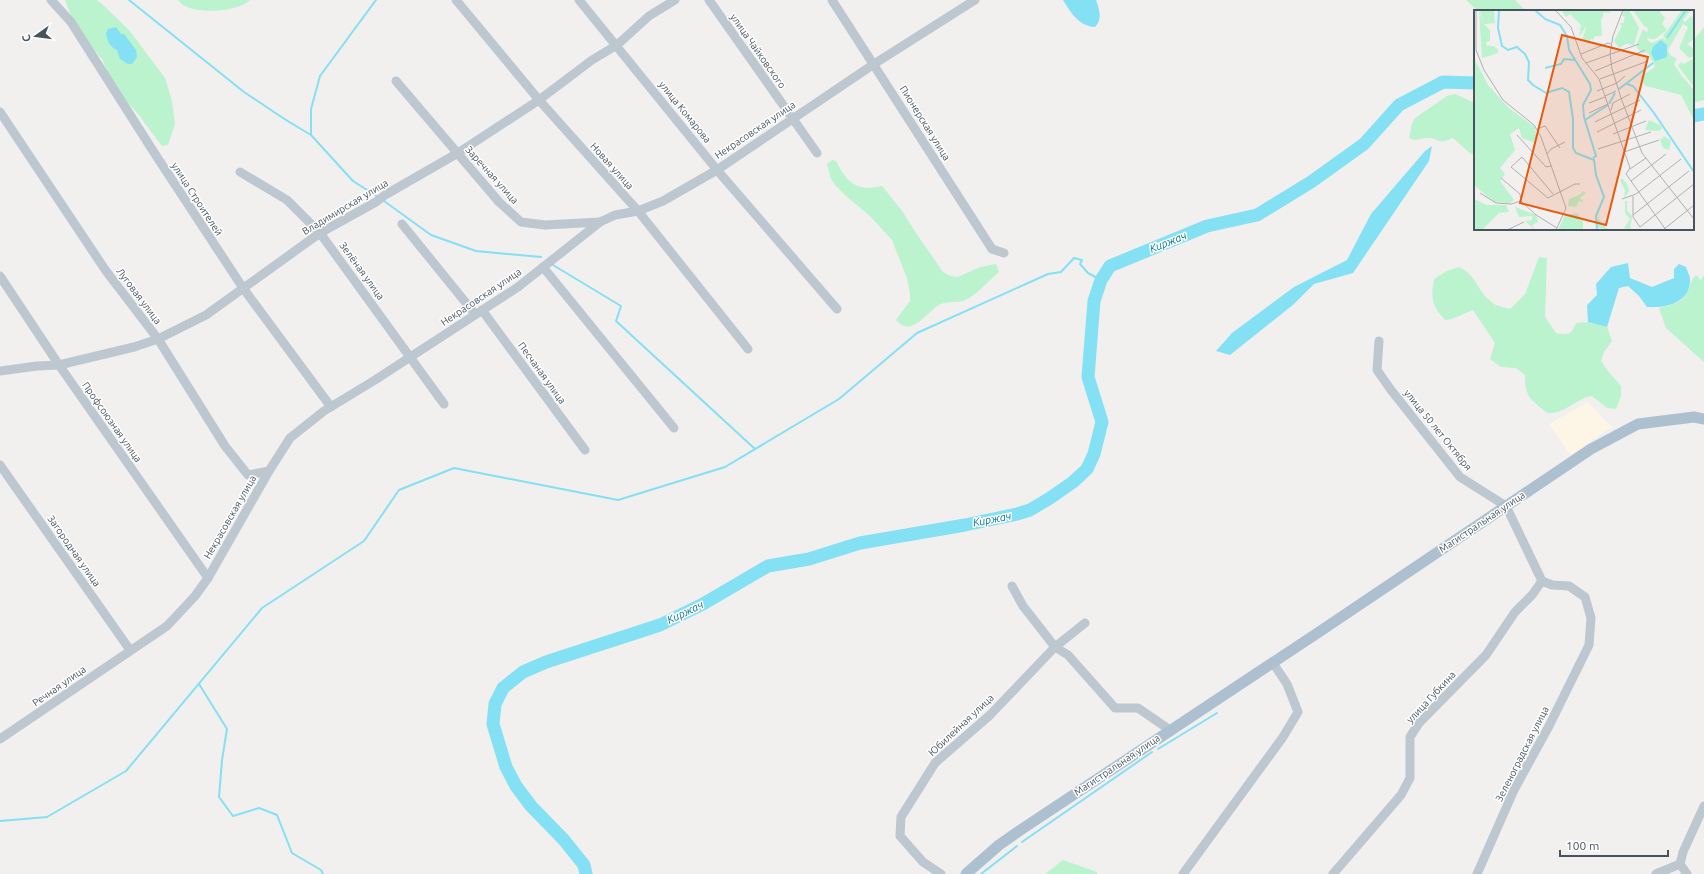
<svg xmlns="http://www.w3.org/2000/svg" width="1704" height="874" font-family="Ubuntu,sans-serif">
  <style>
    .commercial { fill: #fdf6e7 }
    .green { fill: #baf3ce }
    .water { fill: #84e0f3 }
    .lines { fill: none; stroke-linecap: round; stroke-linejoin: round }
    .stream { stroke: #84e0f3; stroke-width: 2 }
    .river { stroke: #84e0f3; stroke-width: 13 }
    .minor { stroke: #bcc7cf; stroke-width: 9 }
    .major { stroke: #adc0d0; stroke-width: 11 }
    .labels { text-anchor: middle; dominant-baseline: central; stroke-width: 3; stroke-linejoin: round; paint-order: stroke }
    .street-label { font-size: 10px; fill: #46545e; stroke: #fff }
    .water-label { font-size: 11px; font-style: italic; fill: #047c95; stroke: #fff }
    .inset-river { fill: none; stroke: #84e0f3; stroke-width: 2 }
    .inset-road { fill: none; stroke: #adb1b5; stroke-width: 1 }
    .view { fill: #e8590c; fill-opacity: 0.15; stroke: #e8590c; stroke-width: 2 }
    .inset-edge { fill: none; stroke: #46545e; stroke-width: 2 }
  </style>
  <rect width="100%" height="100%" fill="#f2efef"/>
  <path class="commercial" d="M 1588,402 L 1612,427 L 1570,455 L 1549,424 Z"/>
  <g class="green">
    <path d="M 65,0 L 96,0 L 101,3 L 129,30 L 165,78 L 172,101 L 175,124 L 168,145 L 162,146 L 138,114 L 115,89 L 102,59 L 76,29 Z"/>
    <path d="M 178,0 L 250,0 C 239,12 199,14 185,6 C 182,5 180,2 178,0 Z"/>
    <path d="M 1466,0 L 1515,0 L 1526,11 L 1478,11 Z"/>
    <path d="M 1704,27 L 1704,100 L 1693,103 L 1693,41 Z"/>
    <path d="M 1455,94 L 1475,103 L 1475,153 L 1471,154 L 1453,138 C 1436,145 1442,139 1428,138 C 1420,138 1418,142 1409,138 L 1412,123 L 1415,118 L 1447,96 Z"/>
    <path d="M 832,160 L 836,161 C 847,183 857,192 882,186 L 902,211 L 916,233 L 943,272 L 950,276 L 958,277 L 980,267 L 996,264 L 999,272 C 988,281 976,296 963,301 C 954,303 946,301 939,305 C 924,314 912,338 896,320 L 910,301 L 910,293 L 907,278 L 892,240 L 871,217 L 846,196 L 836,186 L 831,179 L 827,164 Z"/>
    <path d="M 1539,257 L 1547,258 L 1545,317 L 1556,333 C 1569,335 1571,335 1576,323 L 1588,322 L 1607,327 L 1612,341 L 1604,352 L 1601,361 L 1608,371 L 1621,386 L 1621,396 L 1616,409 L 1607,408 L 1592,396 C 1574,399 1566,414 1547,413 C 1531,399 1525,398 1525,375 L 1516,368 L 1501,367 L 1490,359 L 1495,343 L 1473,310 L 1452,319 L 1445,320 C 1431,305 1431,298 1434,279 L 1447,271 L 1459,267 C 1475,274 1477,289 1489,300 C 1495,306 1502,307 1510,309 L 1525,294 Z"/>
    <path d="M 1696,275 L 1701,280 L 1704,275 L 1704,362 L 1666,328 L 1659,308 C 1665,306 1673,305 1678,302 C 1688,298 1689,282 1696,275 Z"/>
    <path d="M 1063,860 L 1097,872 L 1097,874 L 1045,874 Z"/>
  </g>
  <g class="water">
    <path d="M 1063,0 L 1096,0 C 1099,9 1103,19 1095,27 C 1079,26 1071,13 1063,0 Z"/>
    <path d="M 116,27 L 121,34 L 124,34 L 136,50 L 137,57 L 132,64 L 128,64 L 120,59 L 117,50 C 110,47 107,41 106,33 L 108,29 Z"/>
    <path d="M 1432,146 L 1429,161 L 1353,273 L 1314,284 L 1294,304 L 1230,355 L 1216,351 L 1232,333 L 1294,287 L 1347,260 L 1371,214 L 1425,151 Z"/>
    <path d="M 1628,263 L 1630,278 L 1652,287 L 1674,278 L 1674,269 L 1679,264 L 1686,267 C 1687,271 1691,277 1690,282 C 1688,304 1665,308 1647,307 L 1639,296 L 1628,286 L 1619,288 L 1607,327 L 1588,322 L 1587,305 L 1597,295 L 1596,284 L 1611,267 Z"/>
  </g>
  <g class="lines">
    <g class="stream">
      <path d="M 129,0 L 244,92 L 286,120 L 311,135 L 353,181 L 378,197"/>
      <path d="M 311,135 L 311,109 L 320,76 L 376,0"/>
      <path d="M 384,201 L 431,235 L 476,251 L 541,257"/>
      <path d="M 553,265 L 621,306 L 616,321 L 755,449"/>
      <path d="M 199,684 L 227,729 L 222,760 L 219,797 L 233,816 L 259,808 L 277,815 L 292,853 L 321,870 L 323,874"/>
      <path d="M 1158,749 L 1217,713"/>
      <path d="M 0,821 L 47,817 L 126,771 L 262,608 L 364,541 L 399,490 L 454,468 L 618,500 L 725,467 L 839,399 L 917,333 L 1048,274 L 1061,272 L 1074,258 L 1082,260 L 1080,264 L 1088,273 L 1101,280"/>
      <path d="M 1022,842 L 1152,752"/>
      <path d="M 981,874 L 1017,846"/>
    </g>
    <g class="river">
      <path d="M 1693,116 L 1704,114"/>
      <path d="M 586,874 L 584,865 L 564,840 L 531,806 L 516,786 L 506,767 L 493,724 L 495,704 L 503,688 L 523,672 L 546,662 L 660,625 L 703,604 L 768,566 L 809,559 L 860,543 L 965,525 L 1017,514 L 1030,510 L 1050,498 L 1073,482 L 1087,469 L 1094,454 L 1102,422 L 1088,377 L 1094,301 L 1101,280 L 1110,266 L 1207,226 L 1257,215 L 1311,182 L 1364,144 L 1399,105 L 1443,82 L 1475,83"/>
    </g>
    <g class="minor">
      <path d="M 51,0 L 71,22 L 155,154 L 243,288 L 331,407"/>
      <path d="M 456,0 L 539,100 L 638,211 L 748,349"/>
      <path d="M 579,0 L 717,170 L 837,309"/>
      <path d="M 709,0 L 817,153"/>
      <path d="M 832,0 L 992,249 L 1004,253"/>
      <path d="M 396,81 L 499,202 L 521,222 L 545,225 L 600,222"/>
      <path d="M 0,112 L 106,271 L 158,339 L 225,446 L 248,475 L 269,471"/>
      <path d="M 240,172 L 287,200 L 320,233 L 444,404"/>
      <path d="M 402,224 L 475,314"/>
      <path d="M 543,267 L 674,428"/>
      <path d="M 0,276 L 59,365 L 208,578"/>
      <path d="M 482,310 L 585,450"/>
      <path d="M 1379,341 L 1377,370 L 1391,390 L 1460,477 L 1506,506 L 1542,581 L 1552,585 L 1569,586 L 1585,597 L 1591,618 L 1589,645 L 1549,726 L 1514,790 L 1477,874"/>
      <path d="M 0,371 L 37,366 L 59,365 L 134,347 L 158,339 L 206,315 L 320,233 L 376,202 L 385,195 L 458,153 L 539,100 L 592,60 L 617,45 L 649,16 L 675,0"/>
      <path d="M 0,465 L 130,650"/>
      <path d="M 1012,586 L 1023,606 L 1055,647 L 1068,655 L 1115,708 L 1138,708 L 1170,730"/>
      <path d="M 0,739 L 167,626 L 195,596 L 208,578 L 269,471 L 290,438 L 324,411 L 375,380 L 518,287 L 600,222 L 615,215 L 638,211 L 663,201 L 717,170 L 874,64 L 975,0"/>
      <path d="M 941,874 L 923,862 L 900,836 L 901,817 L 935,763 L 990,715 L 1055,647 L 1085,623"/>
      <path d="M 1183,874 L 1283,737 L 1298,712 L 1287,684 L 1273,663"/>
      <path d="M 1333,874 L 1401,795 L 1410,778 L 1410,737 L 1419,723 L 1486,655 L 1515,612 L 1532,595 L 1542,581"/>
      <path d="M 1656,874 L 1680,864"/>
      <path d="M 1687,874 L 1680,864 L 1683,852 L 1704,806"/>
    </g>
    <path class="major" d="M 966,874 L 999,845 L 1019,831 L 1319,632 L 1591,449 L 1638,424 L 1694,417 L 1704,419"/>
  </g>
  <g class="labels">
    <g class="street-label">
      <text transform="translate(758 51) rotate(55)">улица Чайковского</text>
      <text transform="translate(685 112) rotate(51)">улица Комарова</text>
      <text transform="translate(925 123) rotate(58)">Пионерская улица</text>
      <text transform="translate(755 130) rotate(-34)">Некрасовская улица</text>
      <text transform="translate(612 166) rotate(48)">Новая улица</text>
      <text transform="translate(492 175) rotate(48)">Заречная улица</text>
      <text transform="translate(197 199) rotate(57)">улица Строителей</text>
      <text transform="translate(345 207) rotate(-31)">Владимирская улица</text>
      <text transform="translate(362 271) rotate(54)">Зелёная улица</text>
      <text transform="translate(139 296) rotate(53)">Луговая улица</text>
      <text transform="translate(481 297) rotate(-34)">Некрасовская улица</text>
      <text transform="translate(542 373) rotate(54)">Песчаная улица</text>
      <text transform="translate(112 422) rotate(55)">Профсоюзная улица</text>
      <text transform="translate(1438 430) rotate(51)">улица 50 лет Октября</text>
      <text transform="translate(230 517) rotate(-60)">Некрасовская улица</text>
      <text transform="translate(1482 522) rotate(-34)">Магистральная улица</text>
      <text transform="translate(74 551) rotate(55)">Загородная улица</text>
      <text transform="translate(59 686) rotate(-35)">Речная улица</text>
      <text transform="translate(1431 697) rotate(-47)">улица Губкина</text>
      <text transform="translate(961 725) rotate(-43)">Юбилейная улица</text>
      <text transform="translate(1522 754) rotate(-63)">Зеленоградская улица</text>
      <text transform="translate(1117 765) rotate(-34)">Магистральная улица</text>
    </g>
    <g class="water-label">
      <text transform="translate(1168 242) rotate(-22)">Киржач</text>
      <text transform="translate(992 519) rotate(-11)">Киржач</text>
      <text transform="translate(685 612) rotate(-26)">Киржач</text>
    </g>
  </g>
  <g transform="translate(1474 10)">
    <rect width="220" height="220" fill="#f2efef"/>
    <path d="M 0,0 L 0,48 L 14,75 L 35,98 L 61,117 L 63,130 L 61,133 L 48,128 L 45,118 L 36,124 L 41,140 L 26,158 L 31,164 L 26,171 L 40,190 L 36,193 L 20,192 L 0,175 ZM 5,0 L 10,14 L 16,20 L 16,31 L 12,32 L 13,36 L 20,36 L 24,40 L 24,43 L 8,48 ZM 6,0 L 20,0 L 21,13 L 10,14 ZM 87,0 L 137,0 L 136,3 L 130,2 L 127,11 L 128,26 L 121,26 L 118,31 L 118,28 L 115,32 L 108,30 L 113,15 L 105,27 L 107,15 L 96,4 L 92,7 ZM 149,0 L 155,0 L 165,18 L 160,35 L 152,34 L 145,38 L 140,31 L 148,16 L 145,13 L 149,13 L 151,7 L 148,5 ZM 159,0 L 187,0 L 186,2 L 191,8 L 188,14 L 193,20 L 181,29 L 175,29 L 174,26 L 173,30 L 178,33 L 189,28 L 193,32 L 189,25 L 193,21 L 208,0 L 217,0 L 209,10 L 211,12 L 217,6 L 220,9 L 220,29 L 213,34 L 220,39 L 220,46 L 215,48 L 205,38 L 214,17 L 209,14 L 194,40 L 196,45 L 203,49 L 200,54 L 207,65 L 220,80 L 220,110 L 207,85 L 172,76 L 167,71 L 169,65 L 181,57 L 174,43 L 167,43 L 162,36 L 169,19 L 173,23 L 174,18 L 170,16 ZM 220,48 L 220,77 L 204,56 L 207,52 L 210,54 ZM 175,110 L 186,115 L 188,118 L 185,121 L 171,120 ZM 190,126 L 197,131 L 195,140 L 189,138 L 186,130 ZM 148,168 L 153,174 L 155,181 L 150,188 L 151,180 L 146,170 ZM 108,181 L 112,183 L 106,188 L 110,193 L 105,191 L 102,197 L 94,196 L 95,189 L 107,184 ZM 0,189 L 13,195 L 32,195 L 35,202 L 25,203 L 8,220 L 0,220 ZM 151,191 L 153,191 L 153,200 L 158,206 L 156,219 L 150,218 L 156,209 L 151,203 ZM 41,197 L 62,205 L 64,212 L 58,215 L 61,220 L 51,211 L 58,210 L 58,206 L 45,207 ZM 126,201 L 125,209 L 131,217 L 136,220 L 122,217 ZM 103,203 L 109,211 L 109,220 L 84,220 L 91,205 Z" fill="#baf3ce"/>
    <path d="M 187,30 L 193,35 L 193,47 L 181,51 L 177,43 L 179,37 Z" fill="#84e0f3"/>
    <path class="inset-river" d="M 25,0 L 24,18 L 28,36 L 34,40 L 43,37 L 51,44 L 55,52 L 54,70 L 59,75 L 72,83 L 88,78 L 95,82 L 99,109 L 99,138 L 102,143 L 120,150 L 122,165 L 130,187 L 122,206 L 123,220M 61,0 L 71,9 L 86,15 L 93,26 L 95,40 L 116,74 L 117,80 L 109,95 L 110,107 L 122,146 L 119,148M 193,28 L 212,0M 71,58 L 87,54 L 90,49 L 101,50M 153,74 L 159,76 L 180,103 L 220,162M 145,79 L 179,53M 135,94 L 141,83M 111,110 L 134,95"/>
    <path class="inset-road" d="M 2,0 L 2,40 L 10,60 L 29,90 L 60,115 L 67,127 L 92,198 L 82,220M 81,0 L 97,17 L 108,48 L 125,69 L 156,158 L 152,164 L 192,220M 149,0 L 139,26 L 136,44 L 138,59 L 147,88 L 168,143 L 220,209M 107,44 L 134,33 L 137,34M 112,53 L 165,34M 121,61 L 171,40M 126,69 L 174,51M 123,81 L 143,73 L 151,66M 131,86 L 142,81M 115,93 L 131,87M 137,100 L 139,93 L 156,84M 115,103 L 134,94M 121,112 L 166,90M 63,119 L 71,116 L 86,138M 123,122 L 167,100M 139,124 L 172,111M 43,125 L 72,157 L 77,156M 124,139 L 177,122M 150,142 L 185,130M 73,144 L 77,139 L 91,132M 156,159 L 172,148M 27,168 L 46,184 L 47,191M 157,171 L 192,144M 6,183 L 22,193 L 37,194 L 47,191 L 62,205 L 83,218M 79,184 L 48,147 L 37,157 L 74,188 L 101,174 L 106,174M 159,186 L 159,207 L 166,217 L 220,174M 148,189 L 162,184 L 207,149M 159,205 L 215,161M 33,220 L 50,212M 189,220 L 220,195"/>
    <path class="view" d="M 88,25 L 174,47 L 132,215 L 46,193 Z"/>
    <rect width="220" height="220" class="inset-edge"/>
  </g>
  <g transform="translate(36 36) rotate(256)" stroke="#ffffff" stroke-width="3" paint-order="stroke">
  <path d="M0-3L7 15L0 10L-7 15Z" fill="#46545e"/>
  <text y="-6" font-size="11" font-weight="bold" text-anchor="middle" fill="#46545e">С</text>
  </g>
  <path d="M1560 850v6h108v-6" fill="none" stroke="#46545e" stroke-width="2"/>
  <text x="1566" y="850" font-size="12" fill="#46545e" stroke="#ffffff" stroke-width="3" paint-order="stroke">100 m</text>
</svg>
